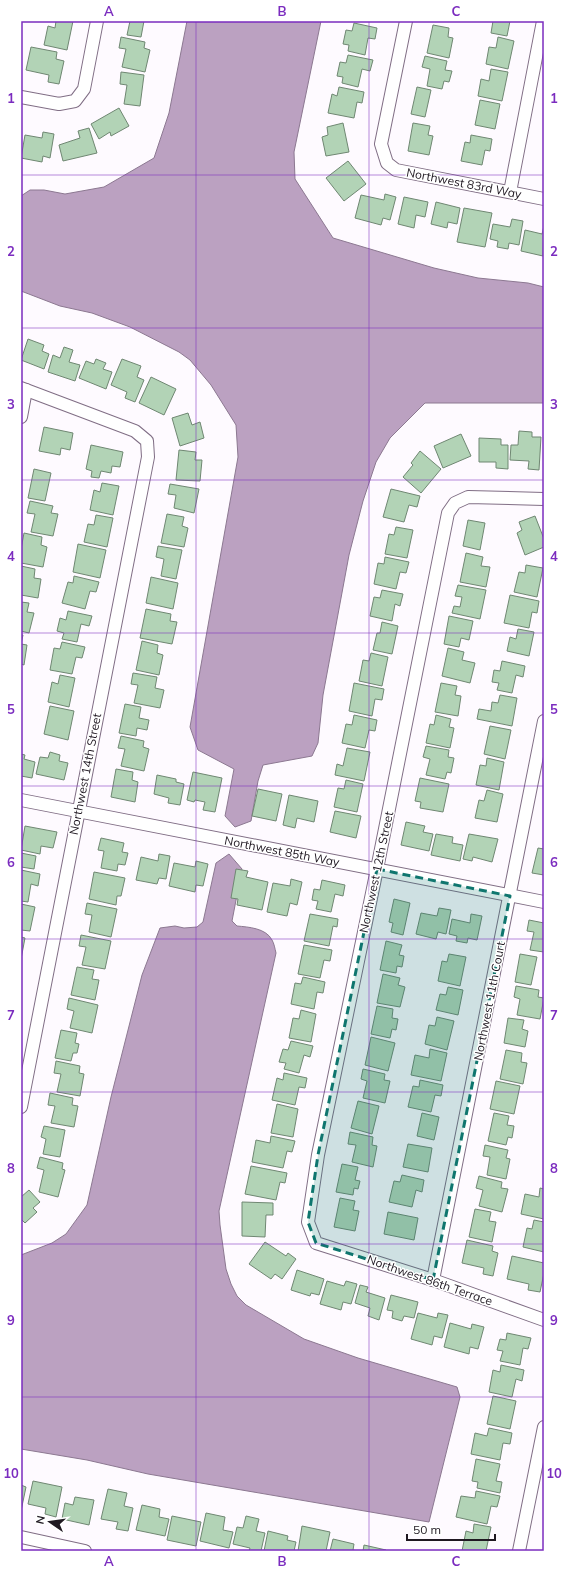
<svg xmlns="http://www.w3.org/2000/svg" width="565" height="1572" font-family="Mulish,sans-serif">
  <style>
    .water { fill: #bba1c1; stroke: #8c7891 }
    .building { fill: #b2d3b6; stroke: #6f8772 }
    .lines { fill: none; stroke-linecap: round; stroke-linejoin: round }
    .minor-casing { stroke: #806e85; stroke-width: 14 }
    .minor { stroke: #fff; stroke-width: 12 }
    .marked { fill: #0f766e; fill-opacity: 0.2; stroke: #0f766e; stroke-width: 3; stroke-dasharray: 8 5; stroke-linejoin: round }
    .grid { fill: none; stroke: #7b2cbf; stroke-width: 1; stroke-opacity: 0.55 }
    .labels { text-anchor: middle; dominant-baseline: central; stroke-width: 3; stroke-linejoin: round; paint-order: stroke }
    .street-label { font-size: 12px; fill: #1f1821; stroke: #fff }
    .neatline { fill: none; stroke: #7b2cbf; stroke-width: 1.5 }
    .grid-label { font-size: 13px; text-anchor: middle; font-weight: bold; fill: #7b2cbf }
  </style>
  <rect width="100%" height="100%" fill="#fefaff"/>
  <g class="water">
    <path d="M 187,21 L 321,21 L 294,152 L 295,179 L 333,238 L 434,268 L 478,278 L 528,283 L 544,287 L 544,403 L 425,403 L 390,438 L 376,462 L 363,501 L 349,555 L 323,695 L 318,743 L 312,756 L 263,765 L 258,781 L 251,821 L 235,827 L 225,816 L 234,769 L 198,750 L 190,727 L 238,457 L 236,425 L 211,385 L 190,360 L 179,352 L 130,327 L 92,313 L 60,306 L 21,291 L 21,196 L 30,190 L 44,190 L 65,194 L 104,187 L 154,158 L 169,113 Z"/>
    <path d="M 229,854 L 242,869 L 232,921 L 237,926 C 248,927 266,928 272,940 C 274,943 275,949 276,953 L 219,1211 L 220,1225 L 226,1269 L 231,1284 L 237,1296 L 246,1305 L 304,1339 L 358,1358 L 457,1387 L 460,1397 L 429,1522 L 148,1474 L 87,1460 L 21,1449 L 21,1255 L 52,1243 L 66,1234 L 87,1205 L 111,1097 L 142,975 L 160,928 L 175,926 L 184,928 L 197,927 L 203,922 L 216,863 Z"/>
  </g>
  <g class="building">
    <path d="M 56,21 L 73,21 L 67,50 L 44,45 L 48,26 L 55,28 Z"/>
    <path d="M 130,21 L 144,21 L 141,37 L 127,35 Z"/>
    <path d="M 493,21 L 510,21 L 507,36 L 491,33 Z"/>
    <path d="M 354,23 L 377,28 L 375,39 L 368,38 L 365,55 L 348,51 L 349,45 L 343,44 L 346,30 L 352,31 Z"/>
    <path d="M 433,25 L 449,28 L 448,37 L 453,38 L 449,58 L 427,53 Z"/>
    <path d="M 121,37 L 145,42 L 144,48 L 150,50 L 145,72 L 122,67 L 126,49 L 119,48 Z"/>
    <path d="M 498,37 L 514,41 L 508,69 L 486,64 L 489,47 L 496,48 Z"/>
    <path d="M 31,47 L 57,52 L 56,59 L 64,61 L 59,84 L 48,82 L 49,75 L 26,70 Z"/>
    <path d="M 348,55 L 373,60 L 370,71 L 362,69 L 358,87 L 342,83 L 343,77 L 337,76 L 340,62 L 346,63 Z"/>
    <path d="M 425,56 L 447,61 L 445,70 L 452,71 L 449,82 L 444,81 L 442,89 L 427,86 L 430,69 L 422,67 Z"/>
    <path d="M 491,69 L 508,72 L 502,101 L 478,96 L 481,79 L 489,81 Z"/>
    <path d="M 121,72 L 144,75 L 140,106 L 124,104 L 127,85 L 120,84 Z"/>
    <path d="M 339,87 L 364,92 L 362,103 L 357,102 L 354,118 L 328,113 L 332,94 L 337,96 Z"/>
    <path d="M 417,87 L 431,90 L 425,117 L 411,114 Z"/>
    <path d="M 480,100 L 500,104 L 495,129 L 475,125 Z"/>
    <path d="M 119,108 L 129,126 L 111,136 L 110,132 L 99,139 L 91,124 Z"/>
    <path d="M 343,123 L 349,152 L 326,156 L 322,137 L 328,135 L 327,127 Z"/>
    <path d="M 413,123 L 430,126 L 428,135 L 433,136 L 429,155 L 408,151 Z"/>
    <path d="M 89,128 L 97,153 L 63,161 L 59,145 L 80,138 L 78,131 Z"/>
    <path d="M 43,132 L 54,134 L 50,158 L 43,156 L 42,162 L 21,158 L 25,135 L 42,138 Z"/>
    <path d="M 471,135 L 492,139 L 490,151 L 485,150 L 482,165 L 461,161 L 465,142 L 470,143 Z"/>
    <path d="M 348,161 L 366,184 L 344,201 L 326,178 Z"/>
    <path d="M 385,194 L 396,197 L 390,220 L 383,218 L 381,225 L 355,218 L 361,195 L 384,200 Z"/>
    <path d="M 404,197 L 428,202 L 425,217 L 416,215 L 414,228 L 398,224 Z"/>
    <path d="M 436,202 L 460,208 L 457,224 L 448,222 L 447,228 L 431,224 Z"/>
    <path d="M 464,208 L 492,213 L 485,247 L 457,242 Z"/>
    <path d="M 512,219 L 523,221 L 519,245 L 509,243 L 508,249 L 497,247 L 498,241 L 490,239 L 493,224 L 510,227 Z"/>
    <path d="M 544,226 L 543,256 L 521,251 L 525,230 L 542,234 Z"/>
    <path d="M 28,339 L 44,345 L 42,351 L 49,354 L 44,369 L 21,360 Z"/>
    <path d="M 64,347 L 73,350 L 69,362 L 80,365 L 75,381 L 48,372 L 53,355 L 60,358 Z"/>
    <path d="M 96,359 L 106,363 L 103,369 L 112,372 L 106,389 L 79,378 L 86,361 L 94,364 Z"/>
    <path d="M 122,359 L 141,366 L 137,377 L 144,380 L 135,402 L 125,398 L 127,392 L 111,385 Z"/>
    <path d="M 151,377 L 176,389 L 164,415 L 139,403 Z"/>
    <path d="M 188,413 L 192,425 L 200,422 L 204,438 L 180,446 L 172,418 Z"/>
    <path d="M 44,427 L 73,433 L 70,450 L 61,448 L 60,455 L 39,451 Z"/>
    <path d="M 519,431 L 532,432 L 532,437 L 541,437 L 539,470 L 528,469 L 529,461 L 510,460 L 511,445 L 518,445 Z"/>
    <path d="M 461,434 L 471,456 L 443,468 L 434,446 Z"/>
    <path d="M 479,438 L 501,439 L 501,445 L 508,445 L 508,469 L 496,468 L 496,462 L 479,462 Z"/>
    <path d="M 91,445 L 123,452 L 120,467 L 112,466 L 111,473 L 101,471 L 99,478 L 91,477 L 92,471 L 86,469 Z"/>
    <path d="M 179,450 L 196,452 L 195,460 L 202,460 L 200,481 L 176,480 Z"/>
    <path d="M 420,451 L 441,469 L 421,493 L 403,477 L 413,465 L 411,463 Z"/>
    <path d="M 34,469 L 51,473 L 45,501 L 28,498 Z"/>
    <path d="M 102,483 L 119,486 L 113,515 L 90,510 L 94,490 L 100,492 Z"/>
    <path d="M 170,484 L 199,489 L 194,513 L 174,508 L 176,495 L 168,494 Z"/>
    <path d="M 391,489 L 420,496 L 417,507 L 409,505 L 404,522 L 383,517 Z"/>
    <path d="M 30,501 L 53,506 L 51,513 L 58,514 L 53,536 L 31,532 L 35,514 L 27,513 Z"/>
    <path d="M 167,514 L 184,517 L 182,526 L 188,528 L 184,547 L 161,543 Z"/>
    <path d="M 96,515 L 113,518 L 107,547 L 84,542 L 88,524 L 94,525 Z"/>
    <path d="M 535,516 L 544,539 L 544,547 L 525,555 L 517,533 L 522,530 L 519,522 Z"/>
    <path d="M 468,520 L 485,523 L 480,550 L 463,546 Z"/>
    <path d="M 396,527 L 413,530 L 407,558 L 385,554 L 389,534 L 394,535 Z"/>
    <path d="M 24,533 L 42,537 L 41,545 L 47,547 L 43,567 L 21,563 L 21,549 Z"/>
    <path d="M 78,544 L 106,550 L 100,578 L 73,572 Z"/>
    <path d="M 158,546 L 182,550 L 176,579 L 161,576 L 164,559 L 156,557 Z"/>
    <path d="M 466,553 L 483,557 L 481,566 L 490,567 L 486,587 L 460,582 Z"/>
    <path d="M 385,557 L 409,562 L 406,573 L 400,572 L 396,589 L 374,584 L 378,563 L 384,564 Z"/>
    <path d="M 526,565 L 543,568 L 537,597 L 514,592 L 519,572 L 525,573 Z"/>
    <path d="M 21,566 L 35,569 L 34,578 L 41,579 L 38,598 L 21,595 Z"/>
    <path d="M 74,576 L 99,582 L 96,592 L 90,591 L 85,609 L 62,603 L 68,582 L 73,583 Z"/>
    <path d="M 151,577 L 178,583 L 173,609 L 146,603 Z"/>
    <path d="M 458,585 L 486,590 L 480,619 L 452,613 L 454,606 L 460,607 L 462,597 L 455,596 Z"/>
    <path d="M 382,590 L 403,594 L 400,606 L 395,604 L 392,621 L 370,616 L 374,597 L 380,598 Z"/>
    <path d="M 510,595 L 539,601 L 537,613 L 532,612 L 529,628 L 504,623 Z"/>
    <path d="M 21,602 L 29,603 L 27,612 L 34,613 L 29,633 L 21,631 Z"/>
    <path d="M 146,609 L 171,614 L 170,621 L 177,622 L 172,644 L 140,638 Z"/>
    <path d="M 68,611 L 92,616 L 89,626 L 81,624 L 77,642 L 62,639 L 64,633 L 57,631 L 60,618 L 66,620 Z"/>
    <path d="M 449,616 L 473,621 L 469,640 L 461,638 L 459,647 L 444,644 Z"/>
    <path d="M 382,622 L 398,626 L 392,654 L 373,650 L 377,633 L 380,633 Z"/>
    <path d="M 518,629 L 534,632 L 529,656 L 507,651 L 510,637 L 516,639 Z"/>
    <path d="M 21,635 L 23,635 L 21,644 L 27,645 L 24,665 L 21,664 Z"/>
    <path d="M 142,641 L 158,645 L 157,653 L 163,655 L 159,675 L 136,670 Z"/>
    <path d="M 62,642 L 85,647 L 82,658 L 76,657 L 72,674 L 50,670 L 54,648 L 60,649 Z"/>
    <path d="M 448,648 L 464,652 L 462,660 L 475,663 L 470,683 L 442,676 Z"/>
    <path d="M 371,653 L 388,657 L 382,686 L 359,681 L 363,660 L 369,661 Z"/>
    <path d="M 502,661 L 525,666 L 523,677 L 516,675 L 512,693 L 497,690 L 499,683 L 492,682 L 494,670 L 500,671 Z"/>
    <path d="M 133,673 L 157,677 L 155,688 L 164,690 L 160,708 L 134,703 L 138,685 L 131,684 Z"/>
    <path d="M 60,675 L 75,678 L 69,707 L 48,702 L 52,682 L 58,684 Z"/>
    <path d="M 354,683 L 384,689 L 382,700 L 375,699 L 372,716 L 349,711 Z"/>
    <path d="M 441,683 L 457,686 L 455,695 L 461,696 L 458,716 L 435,712 Z"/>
    <path d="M 500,695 L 517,698 L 512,726 L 477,719 L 479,709 L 491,711 L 492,702 L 498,703 Z"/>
    <path d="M 125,704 L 141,707 L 139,718 L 149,720 L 147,730 L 137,728 L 136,736 L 119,733 Z"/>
    <path d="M 50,706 L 74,711 L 68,740 L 44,734 Z"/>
    <path d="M 354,715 L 377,720 L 375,731 L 369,730 L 365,748 L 342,743 L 346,724 L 352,725 Z"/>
    <path d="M 436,715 L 451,719 L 449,727 L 454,728 L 450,748 L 426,743 L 430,724 L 434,725 Z"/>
    <path d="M 490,726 L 511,730 L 505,759 L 484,754 Z"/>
    <path d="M 121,736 L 144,741 L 143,747 L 149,749 L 144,771 L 121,766 L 125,749 L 118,748 Z"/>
    <path d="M 426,746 L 449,750 L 448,757 L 454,758 L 451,773 L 447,772 L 445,779 L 426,775 L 430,759 L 423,757 Z"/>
    <path d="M 347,748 L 370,752 L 364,781 L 335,775 L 337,764 L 343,766 Z"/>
    <path d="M 50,752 L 60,755 L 59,761 L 68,763 L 64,780 L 36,774 L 40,757 L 48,758 Z"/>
    <path d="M 21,754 L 25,755 L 24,759 L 35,762 L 32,778 L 21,776 Z"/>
    <path d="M 487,758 L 504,762 L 499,790 L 476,785 L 480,765 L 486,766 Z"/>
    <path d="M 116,769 L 133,772 L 132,780 L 138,782 L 135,802 L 111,797 Z"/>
    <path d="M 193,772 L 222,778 L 215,812 L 203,810 L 205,802 L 195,800 L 194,802 L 187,800 Z"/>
    <path d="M 157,775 L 176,779 L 176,782 L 184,784 L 180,805 L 168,803 L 169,798 L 154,794 Z"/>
    <path d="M 420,778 L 449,784 L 443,812 L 420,808 L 421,802 L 415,801 Z"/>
    <path d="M 346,780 L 363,784 L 357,812 L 334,807 L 338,788 L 344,789 Z"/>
    <path d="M 258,789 L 282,794 L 276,821 L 252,816 Z"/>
    <path d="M 487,790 L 503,794 L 497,822 L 475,818 L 479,800 L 484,801 Z"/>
    <path d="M 289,795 L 318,801 L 314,822 L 297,818 L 295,828 L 283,825 Z"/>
    <path d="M 335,811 L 361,816 L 356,838 L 330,832 Z"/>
    <path d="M 406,822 L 425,826 L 423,832 L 433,834 L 429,851 L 401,845 Z"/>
    <path d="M 25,826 L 57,832 L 53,848 L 41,846 L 40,854 L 21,850 Z"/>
    <path d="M 436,834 L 453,837 L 452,843 L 463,845 L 460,861 L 431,855 Z"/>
    <path d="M 469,834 L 498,839 L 492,862 L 473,857 L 472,861 L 463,859 Z"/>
    <path d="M 101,838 L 124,843 L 122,852 L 128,853 L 125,865 L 118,864 L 117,871 L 101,868 L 104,851 L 98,850 Z"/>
    <path d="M 538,848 L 544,849 L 544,875 L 532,873 Z"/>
    <path d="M 21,853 L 36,856 L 34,869 L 21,867 Z"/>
    <path d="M 159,854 L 170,856 L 166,879 L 159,878 L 157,884 L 136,880 L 141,857 L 158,861 Z"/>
    <path d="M 196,861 L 208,864 L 203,886 L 196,885 L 195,892 L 169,886 L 174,863 L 195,867 Z"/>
    <path d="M 236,869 L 248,871 L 246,877 L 268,882 L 262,910 L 237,905 L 238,899 L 231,898 Z"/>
    <path d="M 21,870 L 40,874 L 38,886 L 31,884 L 28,902 L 21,901 Z"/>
    <path d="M 94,872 L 125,878 L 121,896 L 117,896 L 116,905 L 89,899 Z"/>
    <path d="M 291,879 L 302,882 L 297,905 L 290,903 L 287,916 L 267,912 L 273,883 L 290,886 Z"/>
    <path d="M 322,880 L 345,885 L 343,896 L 335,894 L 331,912 L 316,909 L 318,901 L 312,900 L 314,889 L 320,890 Z"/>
    <path d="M 394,899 L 410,903 L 403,935 L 391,932 L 393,923 L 389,922 Z"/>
    <path d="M 87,903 L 117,909 L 111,937 L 89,932 L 92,915 L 85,914 Z"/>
    <path d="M 21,904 L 35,907 L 30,931 L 21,930 Z"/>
    <path d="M 439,908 L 451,910 L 446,934 L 438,932 L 436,939 L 416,934 L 421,913 L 437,916 Z"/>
    <path d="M 310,914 L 338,919 L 337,927 L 333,926 L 329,946 L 304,941 Z"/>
    <path d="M 471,914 L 482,916 L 477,940 L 468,938 L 467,943 L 456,941 L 457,936 L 449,934 L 452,919 L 470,923 Z"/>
    <path d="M 529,920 L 544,923 L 544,952 L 530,950 L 534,932 L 527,931 Z"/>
    <path d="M 81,935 L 111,941 L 105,969 L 82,965 L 86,947 L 79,946 Z"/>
    <path d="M 21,937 L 25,938 L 21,959 Z"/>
    <path d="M 386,941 L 402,945 L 399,955 L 404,956 L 402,967 L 397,966 L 396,973 L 380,970 Z"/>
    <path d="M 304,945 L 332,950 L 330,961 L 324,960 L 320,978 L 298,974 Z"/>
    <path d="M 449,954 L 466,957 L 460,986 L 438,981 L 442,961 L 447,962 Z"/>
    <path d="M 520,954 L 537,957 L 531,985 L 515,982 Z"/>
    <path d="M 77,967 L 94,970 L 92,979 L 99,980 L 95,1000 L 71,995 Z"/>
    <path d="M 383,974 L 400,978 L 398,985 L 405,987 L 400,1007 L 377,1003 Z"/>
    <path d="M 303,977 L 325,982 L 323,993 L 317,992 L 314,1009 L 291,1004 L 295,983 L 301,984 Z"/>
    <path d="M 516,986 L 539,990 L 538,997 L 544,998 L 540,1019 L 517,1015 L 520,999 L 514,997 Z"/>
    <path d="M 448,987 L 463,990 L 458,1015 L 436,1010 L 440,994 L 446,995 Z"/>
    <path d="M 69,998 L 98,1005 L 92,1033 L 70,1028 L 74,1011 L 67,1009 Z"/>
    <path d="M 377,1006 L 393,1009 L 392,1018 L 398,1019 L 396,1030 L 392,1029 L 390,1038 L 371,1034 Z"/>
    <path d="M 301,1010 L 316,1014 L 311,1042 L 289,1038 L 293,1018 L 299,1019 Z"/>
    <path d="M 437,1017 L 454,1021 L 447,1050 L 425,1044 L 429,1025 L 435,1026 Z"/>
    <path d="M 508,1018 L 524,1020 L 522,1029 L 528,1031 L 525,1047 L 504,1043 Z"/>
    <path d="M 61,1030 L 77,1033 L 75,1043 L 79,1044 L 77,1053 L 73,1053 L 71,1061 L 55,1058 Z"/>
    <path d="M 371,1037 L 395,1043 L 388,1071 L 365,1065 Z"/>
    <path d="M 291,1041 L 313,1046 L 310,1057 L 304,1055 L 299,1073 L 284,1069 L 286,1063 L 279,1062 L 283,1049 L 288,1050 Z"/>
    <path d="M 430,1049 L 447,1053 L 441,1081 L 411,1075 L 415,1055 L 429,1058 Z"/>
    <path d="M 506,1050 L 522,1053 L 521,1062 L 527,1063 L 523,1084 L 500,1079 Z"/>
    <path d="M 56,1061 L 80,1066 L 79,1073 L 84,1074 L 80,1096 L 57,1092 L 61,1074 L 54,1073 Z"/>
    <path d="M 363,1069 L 385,1074 L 384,1080 L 390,1081 L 385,1103 L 363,1098 L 367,1081 L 361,1079 Z"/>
    <path d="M 284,1073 L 307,1078 L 305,1088 L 299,1087 L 295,1105 L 272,1100 L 277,1078 L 283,1080 Z"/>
    <path d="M 420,1080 L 443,1085 L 441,1096 L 435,1095 L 431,1112 L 408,1107 L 413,1086 L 419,1087 Z"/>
    <path d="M 496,1081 L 520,1086 L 514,1114 L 490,1109 Z"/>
    <path d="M 50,1093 L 73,1098 L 72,1105 L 78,1106 L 74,1127 L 51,1123 L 55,1106 L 48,1105 Z"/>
    <path d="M 358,1101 L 379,1106 L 372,1134 L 351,1128 Z"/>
    <path d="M 277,1104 L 298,1109 L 293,1137 L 271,1133 Z"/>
    <path d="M 422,1113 L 439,1117 L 434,1140 L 417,1136 Z"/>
    <path d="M 494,1113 L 509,1116 L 507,1125 L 514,1126 L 512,1138 L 508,1137 L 506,1145 L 488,1141 Z"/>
    <path d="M 44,1126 L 65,1130 L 60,1157 L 43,1154 L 46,1139 L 41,1137 Z"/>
    <path d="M 350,1132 L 373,1137 L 372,1145 L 377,1146 L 373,1167 L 352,1162 L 356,1145 L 348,1144 Z"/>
    <path d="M 271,1136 L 295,1141 L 292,1152 L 287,1151 L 283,1168 L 252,1162 L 256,1140 L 270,1143 Z"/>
    <path d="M 408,1144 L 432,1148 L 428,1172 L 403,1167 Z"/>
    <path d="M 485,1145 L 508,1150 L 506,1158 L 510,1159 L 506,1179 L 487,1175 L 490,1157 L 483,1156 Z"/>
    <path d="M 40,1157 L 63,1163 L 62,1169 L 65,1170 L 58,1197 L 39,1192 L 44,1170 L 37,1168 Z"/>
    <path d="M 342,1164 L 358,1167 L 355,1180 L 360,1181 L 358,1189 L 354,1188 L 353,1195 L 336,1192 Z"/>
    <path d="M 251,1166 L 287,1173 L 285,1183 L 280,1182 L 276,1200 L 245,1194 Z"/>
    <path d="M 402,1175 L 424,1180 L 422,1192 L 416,1190 L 412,1207 L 389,1202 L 394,1181 L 400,1182 Z"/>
    <path d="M 479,1176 L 502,1182 L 501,1188 L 508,1189 L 502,1212 L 479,1206 L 483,1190 L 476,1188 Z"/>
    <path d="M 540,1188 L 544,1189 L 544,1219 L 521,1214 L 525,1194 L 539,1197 Z"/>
    <path d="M 29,1190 L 40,1202 L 33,1208 L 37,1212 L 25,1223 L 21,1219 L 21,1197 Z"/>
    <path d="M 340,1198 L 355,1201 L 353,1210 L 359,1211 L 355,1231 L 334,1227 Z"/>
    <path d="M 242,1202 L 273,1203 L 273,1215 L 266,1215 L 265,1237 L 242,1236 Z"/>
    <path d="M 475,1209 L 491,1212 L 489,1221 L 496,1222 L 492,1242 L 469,1237 Z"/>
    <path d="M 388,1212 L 418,1218 L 414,1240 L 384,1234 Z"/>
    <path d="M 534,1220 L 544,1222 L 544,1252 L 523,1247 L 527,1228 L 532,1229 Z"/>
    <path d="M 467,1240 L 493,1246 L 492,1251 L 498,1253 L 493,1276 L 483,1274 L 484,1268 L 462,1263 Z"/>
    <path d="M 265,1242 L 286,1256 L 288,1253 L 296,1259 L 282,1279 L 275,1274 L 271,1279 L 249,1264 Z"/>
    <path d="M 512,1256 L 544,1263 L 544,1273 L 540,1292 L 528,1290 L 529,1284 L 507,1279 Z"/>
    <path d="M 297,1270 L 324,1279 L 319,1295 L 311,1293 L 310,1296 L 291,1290 Z"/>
    <path d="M 327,1281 L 344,1286 L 346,1281 L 357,1284 L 351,1304 L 343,1302 L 341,1310 L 320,1304 Z"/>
    <path d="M 360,1285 L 368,1287 L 366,1292 L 385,1298 L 379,1320 L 368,1316 L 370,1308 L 355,1303 Z"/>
    <path d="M 391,1295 L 418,1302 L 414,1318 L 404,1316 L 402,1321 L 392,1318 L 393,1311 L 387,1310 Z"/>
    <path d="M 418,1313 L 437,1318 L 438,1313 L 448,1315 L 442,1338 L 434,1336 L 432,1345 L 411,1339 Z"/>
    <path d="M 450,1323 L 471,1329 L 472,1324 L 484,1327 L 478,1349 L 470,1347 L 469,1354 L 444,1347 Z"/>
    <path d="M 507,1333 L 531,1338 L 528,1349 L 523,1348 L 520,1365 L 500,1361 L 503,1351 L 497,1350 L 500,1339 L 506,1340 Z"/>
    <path d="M 501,1365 L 524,1370 L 522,1381 L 516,1379 L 512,1397 L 489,1392 L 493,1370 L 500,1372 Z"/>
    <path d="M 493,1396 L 516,1401 L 510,1429 L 487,1424 Z"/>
    <path d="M 489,1428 L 512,1433 L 510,1444 L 503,1443 L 500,1460 L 471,1454 L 475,1433 L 487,1436 Z"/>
    <path d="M 476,1459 L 500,1464 L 496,1481 L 502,1482 L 500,1493 L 477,1488 L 478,1482 L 472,1481 Z"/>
    <path d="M 33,1481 L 62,1487 L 56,1517 L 45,1514 L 46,1508 L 28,1504 Z"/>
    <path d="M 21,1485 L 26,1487 L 21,1511 Z"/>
    <path d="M 108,1489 L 127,1493 L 124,1506 L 133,1508 L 128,1531 L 116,1529 L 118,1522 L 101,1519 Z"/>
    <path d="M 476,1491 L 500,1496 L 497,1507 L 491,1506 L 487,1524 L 456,1517 L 461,1496 L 475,1498 Z"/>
    <path d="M 75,1497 L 94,1500 L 89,1525 L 62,1519 L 65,1503 L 73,1505 Z"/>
    <path d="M 142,1505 L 160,1509 L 159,1517 L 169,1519 L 165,1536 L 136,1530 Z"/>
    <path d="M 206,1513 L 225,1517 L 223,1530 L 233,1532 L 229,1548 L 200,1541 Z"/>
    <path d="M 172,1516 L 201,1522 L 196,1546 L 167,1540 Z"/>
    <path d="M 246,1516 L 259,1519 L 256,1531 L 265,1533 L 261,1551 L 249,1551 L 250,1548 L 233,1544 L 237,1527 L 243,1528 Z"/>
    <path d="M 474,1524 L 491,1527 L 486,1551 L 462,1551 L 466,1531 L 473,1533 Z"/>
    <path d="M 302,1526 L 330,1532 L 326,1551 L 298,1551 Z"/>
    <path d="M 268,1531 L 288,1536 L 287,1540 L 296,1542 L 294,1551 L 264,1551 Z"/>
    <path d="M 333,1539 L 354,1544 L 353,1550 L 357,1551 L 330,1551 Z"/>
    <path d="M 364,1545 L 386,1550 L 386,1551 L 363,1551 Z"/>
  </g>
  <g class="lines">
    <g class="minor-casing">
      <g id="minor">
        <path d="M 406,21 L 381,144 L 387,163 L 396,170 L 544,199"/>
        <path d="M 21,97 L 59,104 L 75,101 L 84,89 L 97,21"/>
        <path d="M 510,192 L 543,21"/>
        <path d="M 21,388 L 135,431 L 147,441 L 148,457 L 21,1107"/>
        <path d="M 21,417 L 26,390"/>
        <path d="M 544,499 L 468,497 L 455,503 L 448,513 L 377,869 L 318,1155 L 308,1222 L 316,1243 L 433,1280 L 544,1320"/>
        <path d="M 21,800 L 544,902"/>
        <path d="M 433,1280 L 544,721"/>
        <path d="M 21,1537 L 85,1551"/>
        <path d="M 519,1551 L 544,1427"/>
      </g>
    </g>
    <use href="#minor" class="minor"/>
  </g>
  <path class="marked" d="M 377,869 L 510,896 L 433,1280 L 316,1243 L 308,1222 L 318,1155 Z"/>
  <path class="grid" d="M 196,21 L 196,1551M 369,21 L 369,1551M 21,175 L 544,175M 21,328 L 544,328M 21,480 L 544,480M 21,633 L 544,633M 21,786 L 544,786M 21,939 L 544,939M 21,1092 L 544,1092M 21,1244 L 544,1244M 21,1397 L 544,1397"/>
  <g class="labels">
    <g class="street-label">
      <text transform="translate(464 183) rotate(11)">Northwest 83rd Way</text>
      <text transform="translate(85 774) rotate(-79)">Northwest 14th Street</text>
      <text transform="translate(282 851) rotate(11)">Northwest 85th Way</text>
      <text transform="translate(376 872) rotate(-78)">Northwest 12th Street</text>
      <text transform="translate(489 1001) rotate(-79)">Northwest 11th Court</text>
      <text transform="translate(430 1280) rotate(19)">Northwest 86th Terrace</text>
    </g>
  </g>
  <rect width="565" height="1572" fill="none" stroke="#ffffff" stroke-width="44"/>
  <g transform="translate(50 1522) rotate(283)" stroke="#ffffff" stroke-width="3" paint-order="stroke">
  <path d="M0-3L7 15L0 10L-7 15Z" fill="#1f1821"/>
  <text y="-6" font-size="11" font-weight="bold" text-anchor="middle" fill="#1f1821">N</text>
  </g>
  <path d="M407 1534v6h88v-6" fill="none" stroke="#1f1821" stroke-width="2"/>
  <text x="413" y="1534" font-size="12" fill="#1f1821" stroke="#ffffff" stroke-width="3" paint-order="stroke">50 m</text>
  <rect x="22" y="22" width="521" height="1528" class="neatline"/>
  <g class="grid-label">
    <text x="109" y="16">A</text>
    <text x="282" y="16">B</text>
    <text x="456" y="16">C</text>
    <text x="11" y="103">1</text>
    <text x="554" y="103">1</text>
    <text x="11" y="256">2</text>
    <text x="554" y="256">2</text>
    <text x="11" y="409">3</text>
    <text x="554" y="409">3</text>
    <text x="11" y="561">4</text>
    <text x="554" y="561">4</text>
    <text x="11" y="714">5</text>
    <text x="554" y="714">5</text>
    <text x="11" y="867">6</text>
    <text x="554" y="867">6</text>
    <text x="11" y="1020">7</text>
    <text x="554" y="1020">7</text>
    <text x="11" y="1173">8</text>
    <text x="554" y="1173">8</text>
    <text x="11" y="1325">9</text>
    <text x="554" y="1325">9</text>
    <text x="11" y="1478">10</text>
    <text x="554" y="1478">10</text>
    <text x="109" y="1566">A</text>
    <text x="282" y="1566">B</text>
    <text x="456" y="1566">C</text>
  </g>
</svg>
